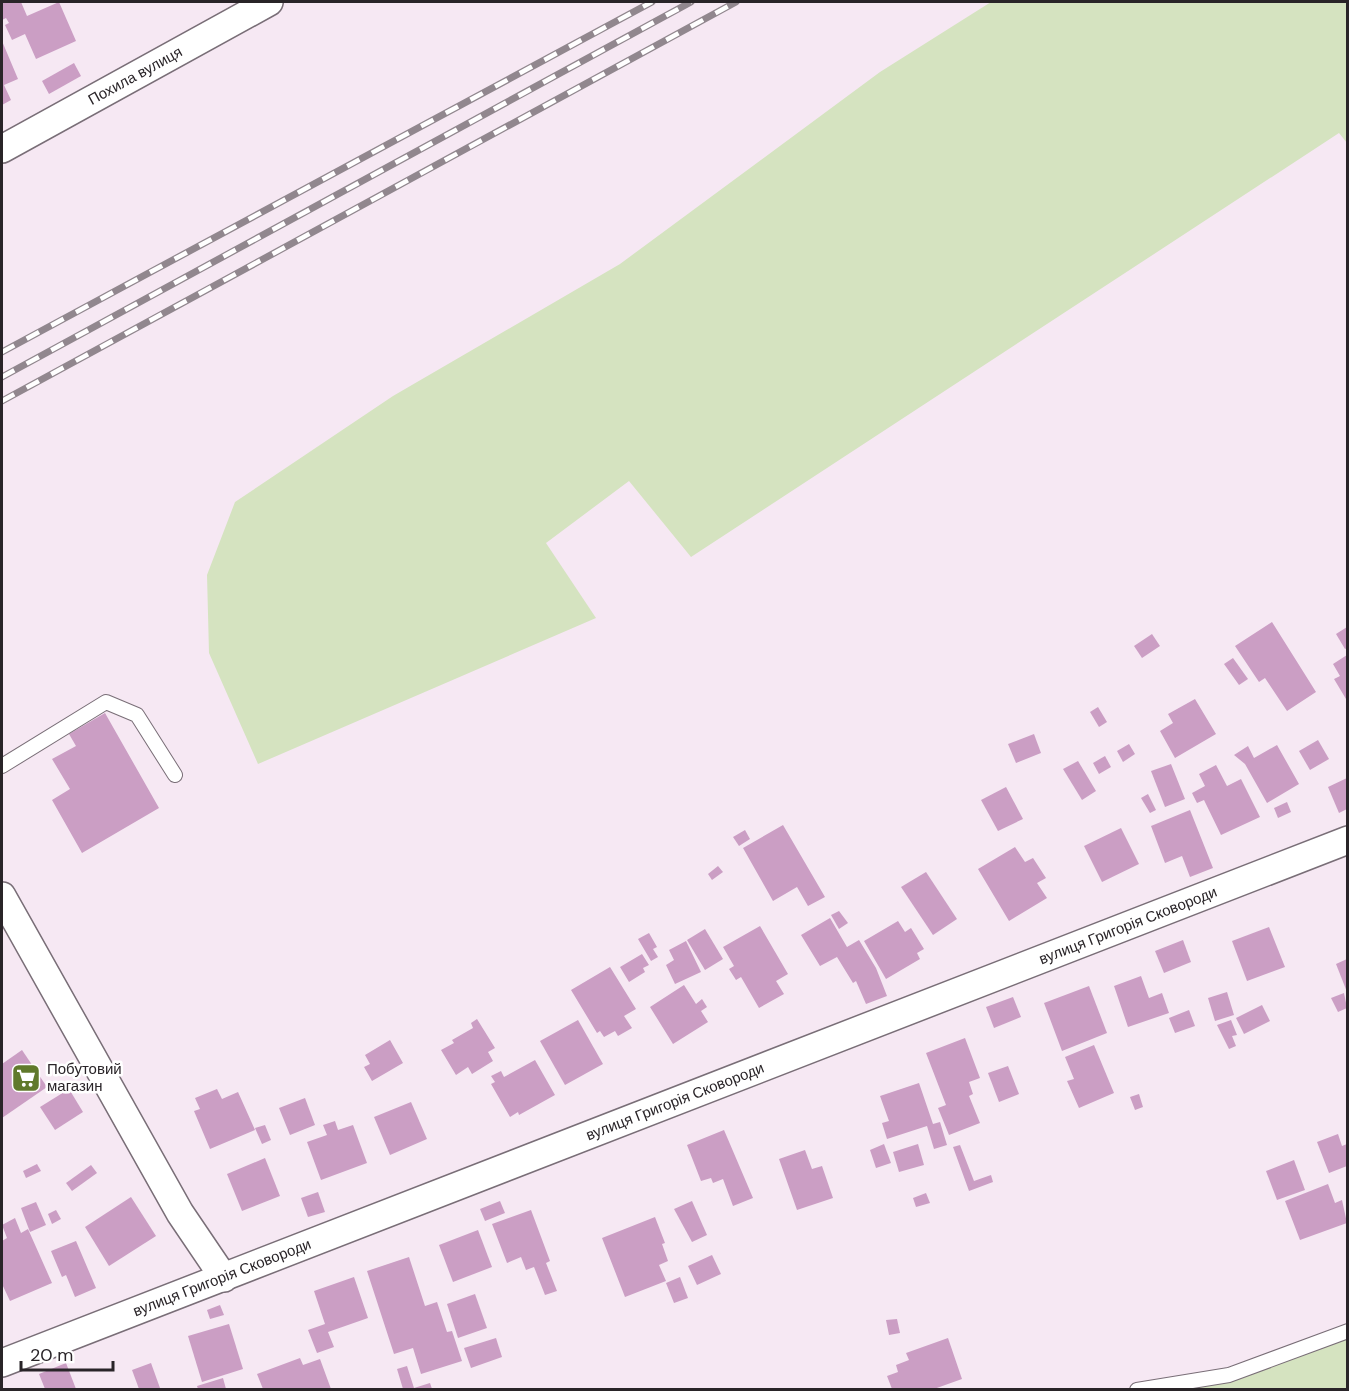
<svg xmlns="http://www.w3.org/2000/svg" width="1349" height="1391" font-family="'DM Sans',sans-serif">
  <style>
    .green { fill: #d5e3c0 }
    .building { fill: #cb9ec4 }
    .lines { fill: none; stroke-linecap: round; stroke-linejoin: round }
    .lane-casing { stroke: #796e77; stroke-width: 16 }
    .street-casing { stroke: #796e77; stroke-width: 30 }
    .lane { stroke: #fff; stroke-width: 14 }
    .street { stroke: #fff; stroke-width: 27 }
    .rail-casing { stroke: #91878e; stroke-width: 7 }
    .rail { stroke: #fff; stroke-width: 4.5; stroke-dasharray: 14; stroke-linecap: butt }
    .labels { text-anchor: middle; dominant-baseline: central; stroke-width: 5; stroke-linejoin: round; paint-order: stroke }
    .street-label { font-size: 15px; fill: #292428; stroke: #fff }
    .poi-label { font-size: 15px; fill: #292428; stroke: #fff; text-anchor: start }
  </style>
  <rect width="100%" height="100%" fill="#f6e8f3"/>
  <g class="green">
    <path d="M 991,2 L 1347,2 L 1347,143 L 1339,133 L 691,557 L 629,481 L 546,543 L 596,618 L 258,764 L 209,653 L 207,575 L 235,502 L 393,396 L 620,264 L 880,72 Z"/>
    <path d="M 1347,1339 L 1347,1389 L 1184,1390 L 1228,1381 Z"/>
  </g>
  <g class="building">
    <path d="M 2,2 L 21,2 L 27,16 L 59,2 L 76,41 L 36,59 L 25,34 L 12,40 L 5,25 L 9,23 L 6,18 L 2,20 Z"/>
    <path d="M 2,41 L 18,79 L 4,85 L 11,100 L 2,105 Z"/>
    <path d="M 74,63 L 81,76 L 49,94 L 42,81 Z"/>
    <path d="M 1272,622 L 1316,692 L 1287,711 L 1265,678 L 1259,682 L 1235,646 Z"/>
    <path d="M 1347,627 L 1347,648 L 1345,649 L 1336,634 Z"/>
    <path d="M 1152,634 L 1160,646 L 1142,658 L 1134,646 Z"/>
    <path d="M 1347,655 L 1347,698 L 1346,699 L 1334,679 L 1340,676 L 1333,664 Z"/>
    <path d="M 1233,658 L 1248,679 L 1239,685 L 1224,664 Z"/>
    <path d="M 1195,699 L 1216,734 L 1175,758 L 1160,731 L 1173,723 L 1168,714 Z"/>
    <path d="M 1098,707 L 1107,722 L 1099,727 L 1090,712 Z"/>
    <path d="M 105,713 L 159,808 L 82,853 L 52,800 L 70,789 L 52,759 L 76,746 L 69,734 Z"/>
    <path d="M 1034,734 L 1041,753 L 1016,763 L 1008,744 Z"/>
    <path d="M 1318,740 L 1329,759 L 1310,770 L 1299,751 Z"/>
    <path d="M 1129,744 L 1135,754 L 1123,762 L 1117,751 Z"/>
    <path d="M 1277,745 L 1299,784 L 1267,803 L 1245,764 L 1234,755 L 1248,746 L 1254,758 Z"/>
    <path d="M 1105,756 L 1111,767 L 1099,774 L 1093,763 Z"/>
    <path d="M 1078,761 L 1096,791 L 1082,800 L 1063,769 Z"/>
    <path d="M 1171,764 L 1185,799 L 1165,807 L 1151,771 Z"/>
    <path d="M 1216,765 L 1227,786 L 1241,779 L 1260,817 L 1221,835 L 1204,800 L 1197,803 L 1192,793 L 1205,786 L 1199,774 Z"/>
    <path d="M 1347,778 L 1347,809 L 1339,813 L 1328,787 Z"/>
    <path d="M 1006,787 L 1023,819 L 998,831 L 981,800 Z"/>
    <path d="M 1148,794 L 1156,810 L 1150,813 L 1141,798 Z"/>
    <path d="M 1287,802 L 1291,812 L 1278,818 L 1274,808 Z"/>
    <path d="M 1190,810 L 1213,868 L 1190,877 L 1182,856 L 1165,863 L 1151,826 Z"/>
    <path d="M 783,825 L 825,897 L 808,906 L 797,887 L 773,901 L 743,848 Z"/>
    <path d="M 1121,828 L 1139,864 L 1102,882 L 1084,846 Z"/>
    <path d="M 745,830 L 750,839 L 739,846 L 733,837 Z"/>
    <path d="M 1015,847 L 1025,862 L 1033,858 L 1046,878 L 1037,883 L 1047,898 L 1009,921 L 978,869 Z"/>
    <path d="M 718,866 L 723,872 L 712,880 L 708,874 Z"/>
    <path d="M 926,872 L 957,919 L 933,935 L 901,887 Z"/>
    <path d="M 839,911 L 848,923 L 839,929 L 831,915 Z"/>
    <path d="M 830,918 L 847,947 L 859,940 L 876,968 L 887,996 L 866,1004 L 856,981 L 853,983 L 837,957 L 820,966 L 801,935 Z"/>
    <path d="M 898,921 L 905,932 L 911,928 L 924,949 L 917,953 L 920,959 L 886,979 L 864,941 Z"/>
    <path d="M 760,926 L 788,974 L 776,981 L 784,994 L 759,1008 L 741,977 L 736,980 L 729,969 L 734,966 L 723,947 Z"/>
    <path d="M 1269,927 L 1285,967 L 1247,981 L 1232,941 Z"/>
    <path d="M 705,929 L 723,959 L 705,970 L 687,940 Z"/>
    <path d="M 649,933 L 657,947 L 653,949 L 658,957 L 651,961 L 638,939 Z"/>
    <path d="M 1183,940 L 1191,962 L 1164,973 L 1155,951 Z"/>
    <path d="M 686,941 L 701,972 L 675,984 L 666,965 L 674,960 L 669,950 Z"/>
    <path d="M 642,954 L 649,965 L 643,968 L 645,972 L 629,982 L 620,967 Z"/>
    <path d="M 1347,959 L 1347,992 L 1336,964 Z"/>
    <path d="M 610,967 L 636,1009 L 624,1016 L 632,1028 L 618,1036 L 615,1031 L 604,1037 L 600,1031 L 597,1033 L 571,990 Z"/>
    <path d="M 1141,976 L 1149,998 L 1162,993 L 1169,1013 L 1128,1027 L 1114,986 Z"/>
    <path d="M 684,985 L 696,1004 L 702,999 L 707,1007 L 701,1011 L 708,1022 L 673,1044 L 650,1007 Z"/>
    <path d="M 1089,986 L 1107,1033 L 1062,1051 L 1044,1003 Z"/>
    <path d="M 1227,992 L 1234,1015 L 1215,1021 L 1208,998 Z"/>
    <path d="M 1344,993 L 1347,1008 L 1338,1012 L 1331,998 Z"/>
    <path d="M 1013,997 L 1021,1017 L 994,1028 L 986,1007 Z"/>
    <path d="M 1262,1005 L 1270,1021 L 1244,1034 L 1236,1018 Z"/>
    <path d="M 1189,1010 L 1195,1026 L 1175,1033 L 1169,1018 Z"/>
    <path d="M 477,1019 L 495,1048 L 488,1052 L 493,1061 L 472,1074 L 468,1067 L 456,1075 L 441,1050 L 454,1043 L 452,1040 L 473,1028 L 471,1023 Z"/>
    <path d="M 578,1020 L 603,1064 L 565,1085 L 540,1041 Z"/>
    <path d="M 1231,1020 L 1237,1035 L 1232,1036 L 1236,1046 L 1229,1049 L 1217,1025 Z"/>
    <path d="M 965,1038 L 980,1078 L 969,1082 L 973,1094 L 969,1096 L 980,1123 L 949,1135 L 938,1108 L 946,1105 L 926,1053 Z"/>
    <path d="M 390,1040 L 403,1063 L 372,1081 L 364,1067 L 370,1064 L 365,1055 Z"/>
    <path d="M 1094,1045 L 1114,1093 L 1079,1108 L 1067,1081 L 1074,1079 L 1065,1057 Z"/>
    <path d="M 22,1050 L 47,1087 L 2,1118 L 2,1064 Z"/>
    <path d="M 535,1060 L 555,1095 L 519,1115 L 518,1112 L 510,1117 L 491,1084 L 495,1082 L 491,1076 L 501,1071 L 504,1077 Z"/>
    <path d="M 1008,1066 L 1019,1094 L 999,1102 L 988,1073 Z"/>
    <path d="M 919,1083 L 933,1124 L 940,1122 L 947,1145 L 934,1149 L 927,1126 L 887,1139 L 882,1123 L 889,1121 L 880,1096 Z"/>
    <path d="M 69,1089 L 83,1112 L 55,1130 L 40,1107 Z"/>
    <path d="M 217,1089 L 222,1099 L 238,1092 L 255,1130 L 210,1149 L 194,1111 L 200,1109 L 195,1098 Z"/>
    <path d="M 1139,1094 L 1143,1107 L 1135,1110 L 1130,1097 Z"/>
    <path d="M 305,1098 L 315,1125 L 290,1135 L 279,1108 Z"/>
    <path d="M 411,1102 L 427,1139 L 390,1155 L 374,1117 Z"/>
    <path d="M 335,1121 L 338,1130 L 353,1125 L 367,1163 L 321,1180 L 307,1142 L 327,1135 L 323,1125 Z"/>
    <path d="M 265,1125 L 271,1140 L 262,1144 L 255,1128 Z"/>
    <path d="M 724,1130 L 753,1198 L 733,1206 L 723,1179 L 713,1183 L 711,1178 L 701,1181 L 687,1145 Z"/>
    <path d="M 1338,1134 L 1342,1146 L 1347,1144 L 1347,1166 L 1329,1173 L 1317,1142 Z"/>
    <path d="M 884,1144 L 891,1163 L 876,1168 L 870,1150 Z"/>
    <path d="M 918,1144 L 924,1165 L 899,1172 L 893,1152 Z"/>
    <path d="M 960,1145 L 974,1181 L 991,1175 L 993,1182 L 969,1191 L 953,1147 Z"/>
    <path d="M 805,1150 L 812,1169 L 822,1166 L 833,1198 L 797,1210 L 779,1159 Z"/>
    <path d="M 265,1158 L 280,1196 L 242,1211 L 227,1174 Z"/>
    <path d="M 1294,1160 L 1305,1190 L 1277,1200 L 1266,1171 Z"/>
    <path d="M 37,1164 L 41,1171 L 26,1178 L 23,1171 Z"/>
    <path d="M 91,1165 L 97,1173 L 72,1191 L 66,1183 Z"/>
    <path d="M 1328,1184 L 1335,1203 L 1342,1200 L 1347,1223 L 1300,1240 L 1285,1201 Z"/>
    <path d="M 318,1192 L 325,1212 L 308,1217 L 301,1198 Z"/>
    <path d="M 926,1193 L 930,1203 L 916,1207 L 913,1198 Z"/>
    <path d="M 131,1197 L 156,1236 L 109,1266 L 85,1227 Z"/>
    <path d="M 500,1201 L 505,1213 L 485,1221 L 480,1209 Z"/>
    <path d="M 692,1201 L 707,1235 L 692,1242 L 674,1209 Z"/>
    <path d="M 36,1202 L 46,1225 L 30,1232 L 21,1208 Z"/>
    <path d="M 56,1210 L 61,1219 L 52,1224 L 48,1214 Z"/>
    <path d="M 531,1210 L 550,1261 L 546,1263 L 557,1291 L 545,1295 L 534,1267 L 526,1270 L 521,1257 L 507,1263 L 492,1224 Z"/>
    <path d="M 655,1217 L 665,1243 L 662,1244 L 668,1261 L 659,1265 L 666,1281 L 625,1297 L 602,1238 Z"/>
    <path d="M 15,1218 L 21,1233 L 28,1229 L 52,1283 L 10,1301 L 2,1284 L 2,1241 L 7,1238 L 2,1225 Z"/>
    <path d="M 478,1230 L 492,1267 L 453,1282 L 439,1245 Z"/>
    <path d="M 76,1241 L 96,1288 L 75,1297 L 66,1275 L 62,1277 L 51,1251 Z"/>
    <path d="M 712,1255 L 721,1274 L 697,1285 L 688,1266 Z"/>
    <path d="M 409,1257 L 425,1306 L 437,1302 L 447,1332 L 452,1331 L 462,1361 L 421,1374 L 413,1348 L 394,1354 L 367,1271 Z"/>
    <path d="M 354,1277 L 368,1318 L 328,1332 L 334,1347 L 317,1353 L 308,1330 L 325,1324 L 314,1291 Z"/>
    <path d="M 680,1277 L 688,1298 L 674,1303 L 666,1283 Z"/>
    <path d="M 475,1294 L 487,1328 L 458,1338 L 447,1304 Z"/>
    <path d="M 220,1305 L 224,1315 L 210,1319 L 207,1310 Z"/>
    <path d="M 897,1319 L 900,1333 L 889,1335 L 886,1320 Z"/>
    <path d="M 229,1324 L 243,1369 L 202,1382 L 188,1336 Z"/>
    <path d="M 496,1338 L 502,1357 L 471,1368 L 464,1348 Z"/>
    <path d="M 948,1338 L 962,1379 L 934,1389 L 892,1389 L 887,1376 L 898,1372 L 896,1365 L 909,1360 L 906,1353 Z"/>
    <path d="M 300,1358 L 303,1365 L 320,1359 L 331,1389 L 263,1389 L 257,1374 Z"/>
    <path d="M 66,1363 L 76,1389 L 45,1389 L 39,1374 Z"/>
    <path d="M 151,1363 L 160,1388 L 139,1389 L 132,1370 Z"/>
    <path d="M 407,1366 L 414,1388 L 430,1383 L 432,1389 L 403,1389 L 397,1369 Z"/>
    <path d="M 223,1378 L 226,1389 L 198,1389 L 197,1386 Z"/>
  </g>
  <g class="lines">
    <g class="lane-casing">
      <g id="lane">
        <path d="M 2,766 L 106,702 L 137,715 L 175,775"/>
        <path d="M 1137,1390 L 1229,1375 L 1348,1331"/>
      </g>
    </g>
    <g class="street-casing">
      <g id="street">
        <path id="s1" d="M 2,149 L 269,2"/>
        <path d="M 2,896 L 180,1213 L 224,1278"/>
        <path id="s2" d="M 2,1363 L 1348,840"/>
      </g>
    </g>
    <use href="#lane" class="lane"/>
    <use href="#street" class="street"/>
    <g class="rail-casing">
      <g id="rail">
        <path d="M 2,352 L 652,2"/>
        <path d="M 2,377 L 691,2"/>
        <path d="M 2,401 L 736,2"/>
      </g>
    </g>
    <use href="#rail" class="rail"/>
  </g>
  <defs>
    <g id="supermarket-square" transform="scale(1.5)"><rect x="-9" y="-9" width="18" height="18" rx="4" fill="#60792b" stroke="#fff"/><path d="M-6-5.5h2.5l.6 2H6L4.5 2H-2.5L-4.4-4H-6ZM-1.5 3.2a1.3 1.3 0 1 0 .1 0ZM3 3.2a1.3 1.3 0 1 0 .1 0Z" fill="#fff"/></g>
  </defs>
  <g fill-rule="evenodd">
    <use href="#supermarket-square" x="26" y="1078"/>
  </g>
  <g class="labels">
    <g class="street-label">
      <text stroke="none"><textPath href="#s1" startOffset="152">Похила вулиця</textPath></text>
      <text stroke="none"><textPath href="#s2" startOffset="1208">вулиця Григорія Сковороди</textPath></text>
      <text stroke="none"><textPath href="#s2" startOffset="722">вулиця Григорія Сковороди</textPath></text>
      <text stroke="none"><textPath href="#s2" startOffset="236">вулиця Григорія Сковороди</textPath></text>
    </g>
    <g class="poi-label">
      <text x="47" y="1069">Побутовий<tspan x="47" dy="17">магазин</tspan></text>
    </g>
  </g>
  <rect width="1349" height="1391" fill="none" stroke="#292428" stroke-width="6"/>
  <path d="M21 1361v9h92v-9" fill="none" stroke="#292428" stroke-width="3"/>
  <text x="30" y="1361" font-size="18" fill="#292428" stroke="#ffffff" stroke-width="4.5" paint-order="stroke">20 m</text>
</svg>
